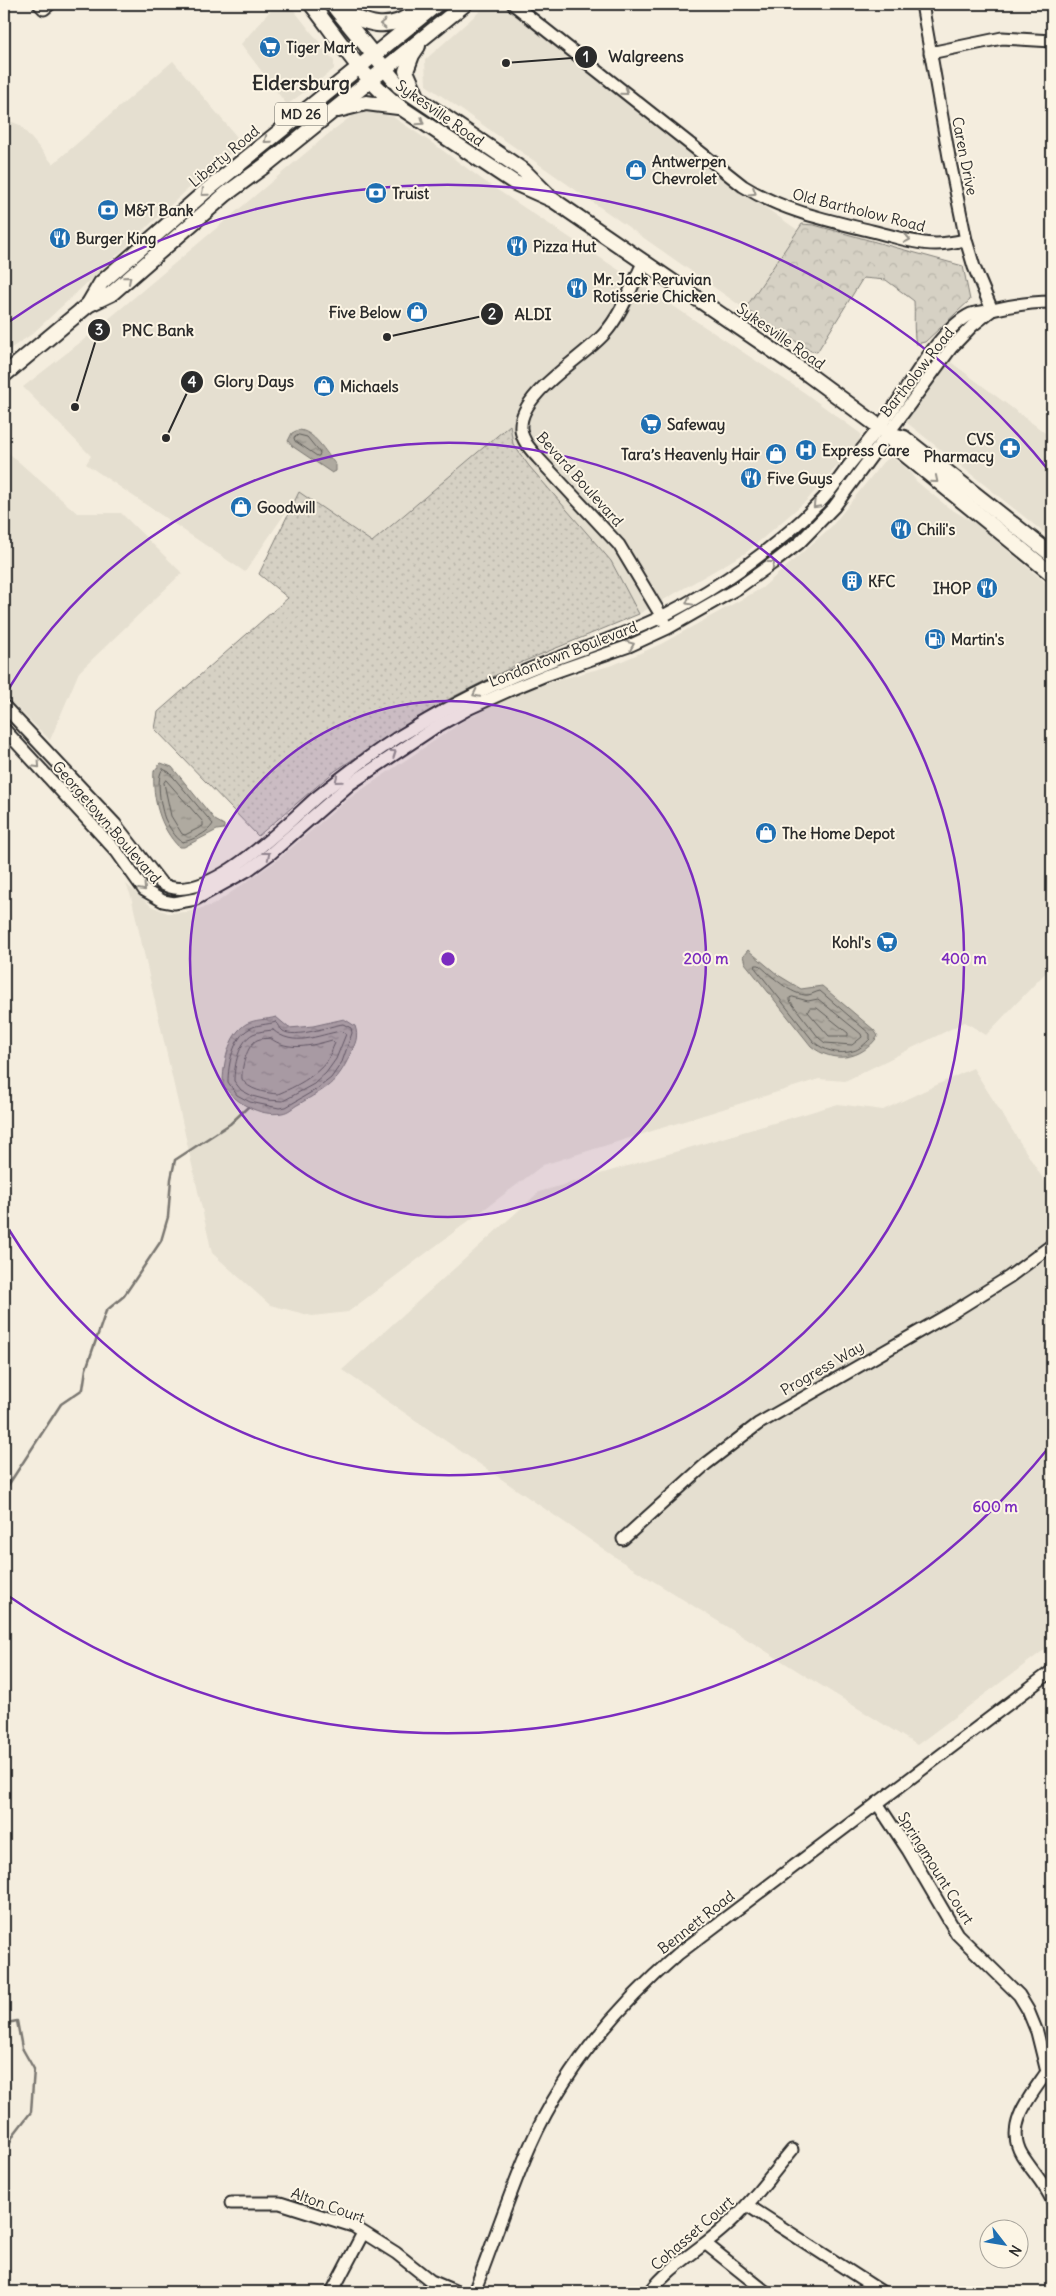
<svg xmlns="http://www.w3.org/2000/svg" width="1056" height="2296" font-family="Delius,sans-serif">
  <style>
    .built { fill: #e5dfd0 }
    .grass { fill: url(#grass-dots); stroke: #807e78 }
    .forest { fill: url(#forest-crowns); stroke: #807e78 }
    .water { fill: url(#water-ripples); stroke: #7a7771 }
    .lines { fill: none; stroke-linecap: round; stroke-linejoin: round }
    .shore { stroke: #605e5a; stroke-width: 1 }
    .stream { stroke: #7a7771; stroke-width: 2.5 }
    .minor-casing { stroke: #2b2b2b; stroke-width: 15 }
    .major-casing { stroke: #2b2b2b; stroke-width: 18 }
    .minor { stroke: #fcf5e5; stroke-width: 11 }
    .major { stroke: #fcf5e5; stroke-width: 14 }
    .oneway { stroke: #949088 }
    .ring { fill: none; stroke: #7b2cbf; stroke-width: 2.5 }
    .labels { text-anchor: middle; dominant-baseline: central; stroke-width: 4; stroke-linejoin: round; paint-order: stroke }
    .shield { fill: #fcf5e5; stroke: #6a6863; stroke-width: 1 }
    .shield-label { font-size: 14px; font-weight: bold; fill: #2b2b2b }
    .poi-label { font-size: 15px; font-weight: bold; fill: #2b2b2b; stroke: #fcf5e5; text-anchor: start }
    .street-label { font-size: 15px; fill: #2b2b2b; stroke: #fcf5e5 }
    .district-label { font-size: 20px; font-weight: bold; fill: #2b2b2b; stroke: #fcf5e5 }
    .centre { fill: #7b2cbf; stroke: #fcf5e5; stroke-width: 2.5 }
    .ring-label { font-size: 15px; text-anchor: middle; font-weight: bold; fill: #7b2cbf; stroke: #fcf5e5; stroke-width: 4; stroke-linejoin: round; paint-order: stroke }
    .leader { fill: none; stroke: #2b2b2b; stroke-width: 2 }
    .callout-dot { fill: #2b2b2b; stroke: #fcf5e5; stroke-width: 2 }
    .mark-label { font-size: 15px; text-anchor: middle; font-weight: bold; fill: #fff }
    .callout-label { font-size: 16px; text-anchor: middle; font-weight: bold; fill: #2b2b2b; stroke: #fcf5e5; stroke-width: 4; stroke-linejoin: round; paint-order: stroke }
  </style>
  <defs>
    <pattern id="grass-dots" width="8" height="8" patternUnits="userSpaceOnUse" patternTransform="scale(1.25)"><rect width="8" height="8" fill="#d6d1c4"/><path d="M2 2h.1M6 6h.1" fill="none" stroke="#b8b4a9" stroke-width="1.8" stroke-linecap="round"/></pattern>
    <pattern id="forest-crowns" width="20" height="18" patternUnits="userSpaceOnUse" patternTransform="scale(1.25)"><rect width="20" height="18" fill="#d6d1c4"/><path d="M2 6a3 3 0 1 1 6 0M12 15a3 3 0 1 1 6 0" fill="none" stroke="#b8b4a9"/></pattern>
    <pattern id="water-ripples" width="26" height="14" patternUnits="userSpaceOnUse" patternTransform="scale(1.25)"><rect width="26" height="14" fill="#afaaa0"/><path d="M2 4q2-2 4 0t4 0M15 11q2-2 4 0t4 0" fill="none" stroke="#8f8b83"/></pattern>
  </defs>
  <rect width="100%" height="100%" fill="#f4edde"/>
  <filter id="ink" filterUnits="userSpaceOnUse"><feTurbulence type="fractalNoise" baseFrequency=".02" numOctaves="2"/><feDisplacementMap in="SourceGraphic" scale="10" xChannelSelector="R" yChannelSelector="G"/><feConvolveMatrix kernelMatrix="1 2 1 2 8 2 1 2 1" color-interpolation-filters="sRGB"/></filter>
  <g filter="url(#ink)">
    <g class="built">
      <path d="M 276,4 L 289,4 L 334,61 L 334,69 L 287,105 L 241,44 Z"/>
      <path d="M 488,4 L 502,4 L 571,55 L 756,201 L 799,231 L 745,309 L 426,85 L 425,60 Z"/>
      <path d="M 173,61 L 242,143 L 187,190 L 32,334 L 4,353 L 4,119 L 20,125 L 53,164 Z"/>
      <path d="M 365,113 L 378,113 L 393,117 L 438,147 L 487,183 L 805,393 L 861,434 L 859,441 L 807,500 L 747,552 L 639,614 L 611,561 L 529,466 L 513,444 L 510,425 L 372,542 L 299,493 L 245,572 L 86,464 L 91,456 L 23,387 L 86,338 L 333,130 L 352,116 Z"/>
      <path d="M 948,360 L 1052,438 L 1052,539 L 906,422 Z"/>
      <path d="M 4,449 L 77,513 L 121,513 L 182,573 L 79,672 L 50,740 L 4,695 Z"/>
      <path d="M 892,457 L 910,472 L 916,481 L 949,508 L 975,523 L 1052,588 L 1052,966 L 986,1035 L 965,1022 L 845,1081 L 819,1079 L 543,1165 L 348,1312 L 312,1316 L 270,1305 L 212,1253 L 131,896 L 126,884 L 151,906 L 168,913 L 187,912 L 213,905 L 276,861 L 348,799 L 465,720 L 528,688 L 613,665 L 661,644 L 762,588 L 831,527 L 883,462 Z"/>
      <path d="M 973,1068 L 1052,1193 L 1052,1644 L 917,1745 L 621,1561 L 342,1370 L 539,1192 L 838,1104 L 883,1110 Z"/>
    </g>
    <path class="grass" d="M 510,425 L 513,444 L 529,466 L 611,561 L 639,614 L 520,663 L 451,698 L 399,729 L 335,771 L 258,836 L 155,729 L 158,712 L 288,598 L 259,574 L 299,492 L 372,542 Z"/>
    <path class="forest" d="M 802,224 L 814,225 L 963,266 L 970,300 L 925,342 L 916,344 C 913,330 915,315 914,301 L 886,280 L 863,278 L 817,352 L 811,351 L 745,309 Z"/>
    <g class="water">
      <path d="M 298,430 C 314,430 326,453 336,465 L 336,471 L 332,473 L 292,446 L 288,441 L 292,433 Z"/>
      <path d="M 161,763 L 172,767 L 215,820 L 224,825 L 224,829 L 217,830 L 184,847 L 179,847 C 160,828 152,798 154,771 Z"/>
      <path d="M 748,950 L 778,975 L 801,989 L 822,986 L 874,1030 L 878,1036 C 862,1060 833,1064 811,1046 L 745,963 L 743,956 Z"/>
      <path d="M 276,1017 L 289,1028 L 313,1026 L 344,1019 L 355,1026 C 359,1037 355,1044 350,1055 C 336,1085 326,1088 299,1104 C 293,1107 289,1112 282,1113 C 260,1117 233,1102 223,1084 C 223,1065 228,1035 246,1024 C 255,1019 266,1020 276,1017 Z"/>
    </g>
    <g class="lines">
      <g class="shore">
        <path d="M 299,435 L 307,437 L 320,453 L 319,456 L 317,456 L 295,441 L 294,438 Z"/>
        <path d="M 163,769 L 169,772 L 213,824 C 208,833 191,841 182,842 C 175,837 169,827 165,819 C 161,809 155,776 163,769 Z"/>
        <path d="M 166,780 L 203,822 L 203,826 L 185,835 L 182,834 L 171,816 L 164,783 Z"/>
        <path d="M 756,965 L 759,965 C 771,975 791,996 808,995 C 813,994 815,992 820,991 L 870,1034 L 870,1039 C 866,1043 859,1050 853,1051 C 840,1055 824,1051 814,1042 L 756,969 Z"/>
        <path d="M 793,997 L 808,1001 L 818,999 L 861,1034 L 862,1037 L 852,1045 L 825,1043 L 819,1038 L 790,1001 L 790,998 Z"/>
        <path d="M 810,1008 L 817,1008 L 848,1033 L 848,1036 L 829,1036 L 808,1012 Z"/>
        <path d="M 276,1022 C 280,1025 279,1028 283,1031 C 295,1039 329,1026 343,1024 L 351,1028 L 352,1033 L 342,1062 L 331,1078 L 317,1089 L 286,1107 L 279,1108 L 250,1102 L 237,1095 L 228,1082 C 228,1065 233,1038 249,1029 C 257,1024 267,1025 276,1022 Z"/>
        <path d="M 273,1030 C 294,1048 317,1035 341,1031 L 346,1034 L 336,1059 L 326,1073 L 314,1084 L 283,1101 L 267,1100 L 252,1096 L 241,1090 L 234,1081 C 234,1066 239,1041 253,1034 C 259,1031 266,1031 273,1030 Z"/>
        <path d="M 270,1038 C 288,1052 311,1046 332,1040 L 335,1043 C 332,1049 330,1056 327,1061 C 316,1076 295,1087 278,1094 C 266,1093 248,1090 242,1079 C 241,1068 247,1045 257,1040 C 261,1038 266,1039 270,1038 Z"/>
      </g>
      <g class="stream">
        <path d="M 4,1487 L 7,1487 L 61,1404 L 83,1389 L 86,1369 L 106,1311 L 124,1296 L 161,1241 L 168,1217 L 171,1179 L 175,1160 L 230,1124 L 248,1107"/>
        <path d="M 4,2020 L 7,2023 L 17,2021 L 22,2048 L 34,2069 L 31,2112 L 14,2134 L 4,2154"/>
      </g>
      <g class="minor-casing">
        <g id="minor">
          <path d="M 39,4 L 44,9 L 50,4"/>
          <path d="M 513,4 L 743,186 C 783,211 827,220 872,231 C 893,236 915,244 936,244 C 947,244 956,242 966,240"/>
          <path d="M 922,4 L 949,157 L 966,240 L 974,267 L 992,310"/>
          <path d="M 930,53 L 1002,38 L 1052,41"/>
          <path d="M 644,261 C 632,285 622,314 604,334 C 582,359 518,394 521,429 C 522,441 531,450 538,458 L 619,545 L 665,622"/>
          <path d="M 4,706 L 115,824 L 161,883 C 203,911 287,823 317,797 C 343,776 369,756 397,738 C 444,709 493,683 545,663 C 584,648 625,635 663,616 C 720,587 779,546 823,499 C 833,488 841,476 850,464 C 865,446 880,427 894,407 C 912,381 941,328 971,314 C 977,312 986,312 992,310 C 1013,305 1031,302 1052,302"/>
          <path d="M 4,729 L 117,852 L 144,890 L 163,901 L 174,903 L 196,899 L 248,870 L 270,854 L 350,784 L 434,728 L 470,708 L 512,689 L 546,675 L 629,646 L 668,628 L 738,588 L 773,563 L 799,543 L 834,507 L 951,348 L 972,326 L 992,310"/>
          <path d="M 623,1539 L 706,1464 L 758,1424 L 953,1312 L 1009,1277 L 1052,1245"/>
          <path d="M 877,1803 L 908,1850 L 957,1934 L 1019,1995 L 1028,2010 L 1037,2032 L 1047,2072"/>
          <path d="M 1047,2072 C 1031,2095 1004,2126 1022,2155 C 1032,2171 1044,2183 1052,2200"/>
          <path d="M 231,2203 L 280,2203 L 353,2226 L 396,2253 L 431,2281 L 457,2292"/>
          <path d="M 747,2205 L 882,2292"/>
          <path d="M 706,2244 L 766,2292"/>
          <path d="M 332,2292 L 363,2233"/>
          <path d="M 474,2292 C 493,2244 509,2194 530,2146 C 563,2071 617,2007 678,1954 L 1052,1671"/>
          <path d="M 650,2292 C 671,2265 701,2249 726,2226 C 751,2204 770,2176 792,2150"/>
        </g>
      </g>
      <g class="major-casing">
        <g id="major">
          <path d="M 311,4 C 339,39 364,81 400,107 L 515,183 L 553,200 L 809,375 L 889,434 L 904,438 L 1052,555"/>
          <path d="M 332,4 L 399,86 L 524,171 L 547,194"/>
          <path d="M 338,9 C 367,24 387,33 415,12"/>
          <path d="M 417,96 L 406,71 L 412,55 L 418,46"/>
          <path d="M 338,110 L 366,103 L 398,107"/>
          <path d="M 88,305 L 101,283 L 206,191 L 437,4"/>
          <path d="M 4,375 L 88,305 L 111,294 L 226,194 L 267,164 L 465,4"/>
          <path d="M 889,434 L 896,447 L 1052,574"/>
        </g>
      </g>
      <use href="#minor" class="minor"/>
      <use href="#major" class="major"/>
    </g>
    <defs><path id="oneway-chevron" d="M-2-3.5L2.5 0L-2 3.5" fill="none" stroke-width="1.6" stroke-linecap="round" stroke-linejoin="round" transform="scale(1.25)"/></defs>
    <g class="oneway">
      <use href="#oneway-chevron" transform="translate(383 24) rotate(179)"/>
      <use href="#oneway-chevron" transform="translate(625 92) rotate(39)"/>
      <use href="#oneway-chevron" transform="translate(421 122) rotate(34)"/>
      <use href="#oneway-chevron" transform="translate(267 140) rotate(141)"/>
      <use href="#oneway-chevron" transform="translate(753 192) rotate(32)"/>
      <use href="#oneway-chevron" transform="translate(204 193) rotate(139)"/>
      <use href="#oneway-chevron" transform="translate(907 239) rotate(10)"/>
      <use href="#oneway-chevron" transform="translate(128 279) rotate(-41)"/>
      <use href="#oneway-chevron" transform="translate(935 480) rotate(40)"/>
      <use href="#oneway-chevron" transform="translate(816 505) rotate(135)"/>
      <use href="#oneway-chevron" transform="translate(772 564) rotate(-37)"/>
      <use href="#oneway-chevron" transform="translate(689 602) rotate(151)"/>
      <use href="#oneway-chevron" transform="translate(631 645) rotate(-22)"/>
      <use href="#oneway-chevron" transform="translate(476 694) rotate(154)"/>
      <use href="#oneway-chevron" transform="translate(393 753) rotate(-34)"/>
      <use href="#oneway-chevron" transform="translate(37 765) rotate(47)"/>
      <use href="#oneway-chevron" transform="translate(338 780) rotate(141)"/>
      <use href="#oneway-chevron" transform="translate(267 855) rotate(-38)"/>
      <use href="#oneway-chevron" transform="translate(143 888) rotate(48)"/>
    </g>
  </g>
  <circle cx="448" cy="959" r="258" fill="#7b2cbf" fill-opacity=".12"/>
  <g class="ring">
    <circle cx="448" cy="959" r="258"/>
    <path d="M6 693A516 516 0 1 1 6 1225"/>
    <path d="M1050 1446A774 774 0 0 1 4 1593M4 325A774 774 0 0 1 1050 472"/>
  </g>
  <defs>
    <g id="supermarket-disc" transform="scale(1.125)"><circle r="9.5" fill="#1f6fb2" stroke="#fcf5e5"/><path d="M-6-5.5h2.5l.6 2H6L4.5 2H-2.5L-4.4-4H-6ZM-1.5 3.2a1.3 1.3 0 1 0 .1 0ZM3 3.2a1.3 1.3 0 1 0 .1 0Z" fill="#fff"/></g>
    <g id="shop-disc" transform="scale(1.125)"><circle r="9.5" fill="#1f6fb2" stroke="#fcf5e5"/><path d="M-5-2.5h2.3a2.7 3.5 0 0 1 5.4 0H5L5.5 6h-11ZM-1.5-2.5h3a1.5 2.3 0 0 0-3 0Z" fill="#fff"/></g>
    <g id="bank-disc" transform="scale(1.125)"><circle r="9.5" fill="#1f6fb2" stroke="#fcf5e5"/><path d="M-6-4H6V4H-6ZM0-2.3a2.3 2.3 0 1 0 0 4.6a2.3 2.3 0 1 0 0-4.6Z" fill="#fff"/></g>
    <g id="restaurant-disc" transform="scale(1.125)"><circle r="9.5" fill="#1f6fb2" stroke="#fcf5e5"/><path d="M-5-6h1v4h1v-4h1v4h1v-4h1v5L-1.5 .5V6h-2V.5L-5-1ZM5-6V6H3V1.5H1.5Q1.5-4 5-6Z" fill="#fff"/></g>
    <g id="pharmacy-disc" transform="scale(1.125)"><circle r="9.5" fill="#1f6fb2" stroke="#fcf5e5"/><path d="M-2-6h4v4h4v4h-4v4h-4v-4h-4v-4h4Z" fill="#fff"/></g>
    <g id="hospital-disc" transform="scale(1.125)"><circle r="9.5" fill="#1f6fb2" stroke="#fcf5e5"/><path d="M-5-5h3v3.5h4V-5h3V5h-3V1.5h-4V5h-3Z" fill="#fff"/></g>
    <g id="building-disc" transform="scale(1.125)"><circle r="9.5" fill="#1f6fb2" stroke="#fcf5e5"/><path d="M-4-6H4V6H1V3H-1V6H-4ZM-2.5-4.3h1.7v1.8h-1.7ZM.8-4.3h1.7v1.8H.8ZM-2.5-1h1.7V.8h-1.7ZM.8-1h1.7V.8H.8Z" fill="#fff"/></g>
    <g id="fuel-disc" transform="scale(1.125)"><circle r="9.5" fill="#1f6fb2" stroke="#fcf5e5"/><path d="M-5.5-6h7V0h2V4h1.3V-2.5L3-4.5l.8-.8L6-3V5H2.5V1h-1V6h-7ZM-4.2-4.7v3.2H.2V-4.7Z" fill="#fff"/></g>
  </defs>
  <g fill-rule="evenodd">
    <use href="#supermarket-disc" x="270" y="47"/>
    <use href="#shop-disc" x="636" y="170"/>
    <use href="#bank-disc" x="376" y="193"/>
    <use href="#bank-disc" x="108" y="210"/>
    <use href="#restaurant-disc" x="60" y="238"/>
    <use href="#restaurant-disc" x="517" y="246"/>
    <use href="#restaurant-disc" x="577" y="288"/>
    <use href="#shop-disc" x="417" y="312"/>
    <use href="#shop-disc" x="324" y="386"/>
    <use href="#supermarket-disc" x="651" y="424"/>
    <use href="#pharmacy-disc" x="1010" y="448"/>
    <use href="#hospital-disc" x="806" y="450"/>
    <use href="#shop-disc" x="776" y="454"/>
    <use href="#restaurant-disc" x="751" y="478"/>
    <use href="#shop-disc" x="241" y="507"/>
    <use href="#restaurant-disc" x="901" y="529"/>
    <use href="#building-disc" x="852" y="581"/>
    <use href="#restaurant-disc" x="987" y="588"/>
    <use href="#fuel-disc" x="935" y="639"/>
    <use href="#shop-disc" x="766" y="833"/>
    <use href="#supermarket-disc" x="887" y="942"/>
  </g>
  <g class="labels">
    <rect class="shield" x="275" y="102.5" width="52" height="23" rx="4"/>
    <g class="shield-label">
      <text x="301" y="114">MD 26</text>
    </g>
    <g class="poi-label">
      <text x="286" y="47">Tiger Mart</text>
      <text x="652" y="161">Antwerpen<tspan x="652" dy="17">Chevrolet</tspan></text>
      <text x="392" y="193">Truist</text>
      <text x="124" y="210">M&amp;T Bank</text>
      <text x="76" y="238">Burger King</text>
      <text x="533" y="246">Pizza Hut</text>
      <text x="593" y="279">Mr. Jack Peruvian<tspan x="593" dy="17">Rotisserie Chicken</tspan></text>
      <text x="401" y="312" text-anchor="end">Five Below</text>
      <text x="340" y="386">Michaels</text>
      <text x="667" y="424">Safeway</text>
      <text x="994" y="439" text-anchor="end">CVS<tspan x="994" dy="17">Pharmacy</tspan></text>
      <text x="822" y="450">Express Care</text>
      <text x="760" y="454" text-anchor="end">Tara’s Heavenly Hair</text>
      <text x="767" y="478">Five Guys</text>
      <text x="257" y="507">Goodwill</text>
      <text x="917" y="529">Chili's</text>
      <text x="868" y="581">KFC</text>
      <text x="971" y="588" text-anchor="end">IHOP</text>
      <text x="951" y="639">Martin's</text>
      <text x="782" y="833">The Home Depot</text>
      <text x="871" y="942" text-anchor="end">Kohl's</text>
    </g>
    <g class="street-label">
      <text transform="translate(440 113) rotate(35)">Sykesville Road</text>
      <text transform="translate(224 156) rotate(-40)">Liberty Road</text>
      <text transform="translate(965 156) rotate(79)">Caren Drive</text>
      <text transform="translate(859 210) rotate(14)">Old Bartholow Road</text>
      <text transform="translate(781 336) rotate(35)">Sykesville Road</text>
      <text transform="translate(917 372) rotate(-52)">Bartholow Road</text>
      <text transform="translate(580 479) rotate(48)">Bevard Boulevard</text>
      <text transform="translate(563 654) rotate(-21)">Londontown Boulevard</text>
      <text transform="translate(107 822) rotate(49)">Georgetown Boulevard</text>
      <text transform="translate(822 1368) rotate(-30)">Progress Way</text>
      <text transform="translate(936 1868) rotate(58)">Springmount Court</text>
      <text transform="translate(696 1922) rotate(-38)">Bennett Road</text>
      <text transform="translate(328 2205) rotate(20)">Alton Court</text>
      <text transform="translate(692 2233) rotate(-41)">Cohasset Court</text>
    </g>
    <g class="district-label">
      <text x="301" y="82">Eldersburg</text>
    </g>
  </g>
  <circle cx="448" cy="959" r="8" class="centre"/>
  <g class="ring-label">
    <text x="706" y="964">200 m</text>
    <text x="964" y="964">400 m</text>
    <text x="995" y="1512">600 m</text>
  </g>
  <path class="leader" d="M506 63L586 57M387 337L492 314M75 407L99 330M166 438L192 382"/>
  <g class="callout-dot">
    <circle cx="506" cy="63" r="5"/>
    <circle cx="387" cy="337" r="5"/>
    <circle cx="75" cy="407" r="5"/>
    <circle cx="166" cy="438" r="5"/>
    <circle cx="586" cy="57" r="12"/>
    <circle cx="492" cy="314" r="12"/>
    <circle cx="99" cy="330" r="12"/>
    <circle cx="192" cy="382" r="12"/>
  </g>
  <g class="mark-label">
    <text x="586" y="62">1</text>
    <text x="492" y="319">2</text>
    <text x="99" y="335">3</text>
    <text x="192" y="387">4</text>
  </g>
  <g class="callout-label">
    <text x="646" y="62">Walgreens</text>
    <text x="533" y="320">ALDI</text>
    <text x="158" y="336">PNC Bank</text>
    <text x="254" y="387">Glory Days</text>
  </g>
  <rect width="1056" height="2296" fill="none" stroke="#fcf5e5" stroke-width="20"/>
  <rect x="10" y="10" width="1036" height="2276" fill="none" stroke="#2b2b2b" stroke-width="2" filter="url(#ink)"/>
  <g transform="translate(1004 2244) rotate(121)"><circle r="24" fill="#fcf5e5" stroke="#a8a49b"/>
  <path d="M0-4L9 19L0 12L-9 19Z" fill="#1f6fb2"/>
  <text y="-8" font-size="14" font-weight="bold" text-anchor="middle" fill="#2b2b2b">N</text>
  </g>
</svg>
